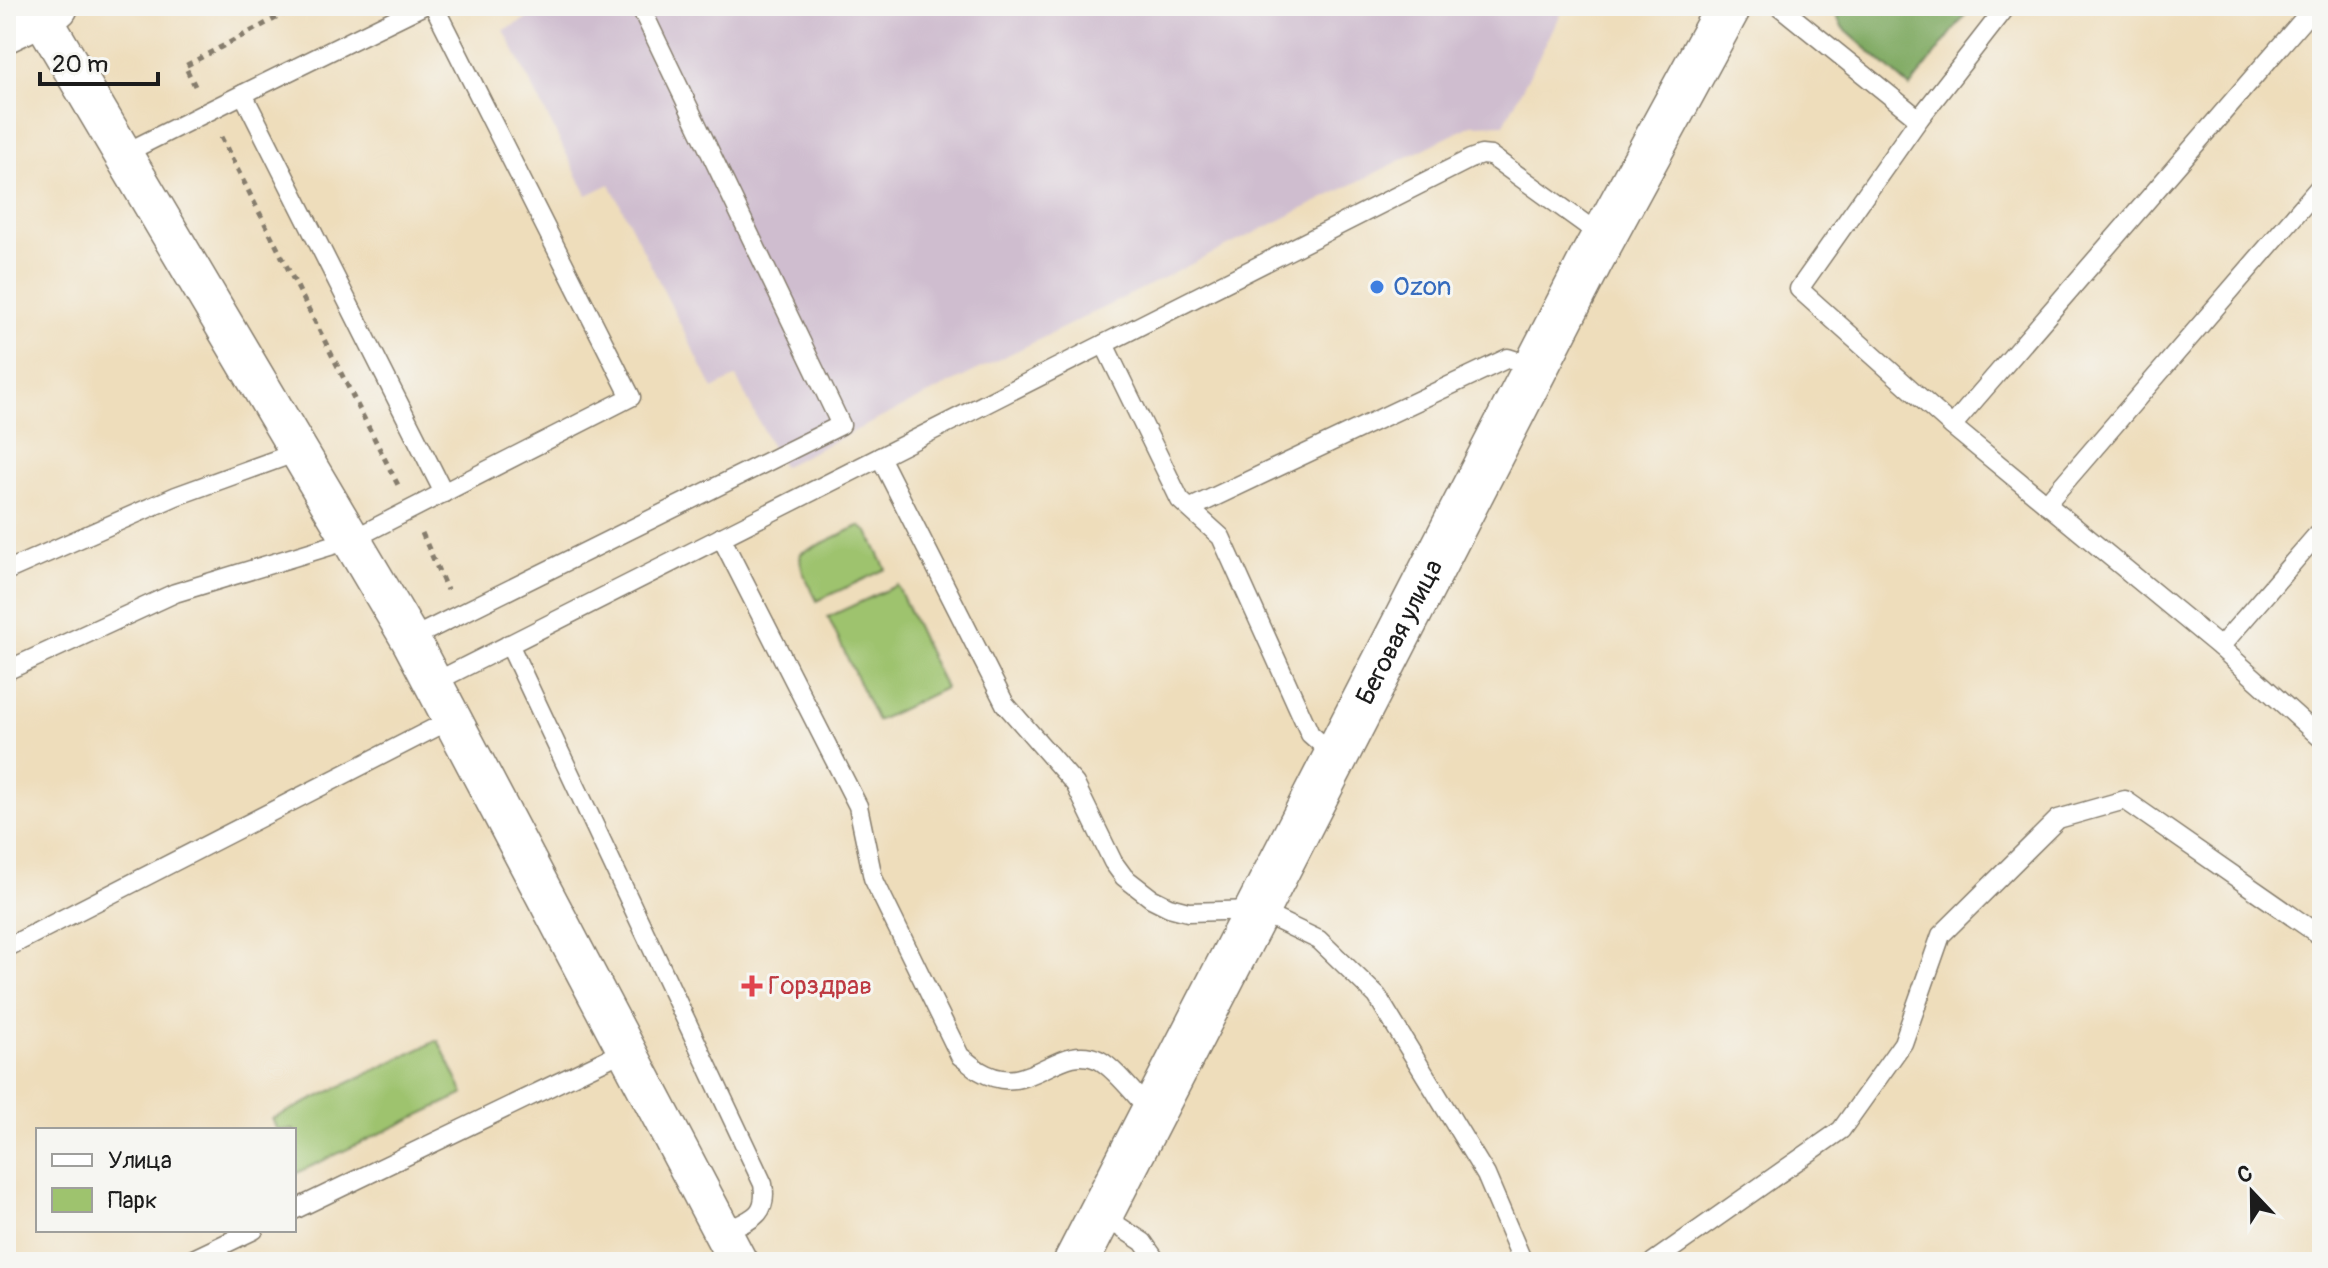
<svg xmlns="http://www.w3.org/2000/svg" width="2328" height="1268" font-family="Pangolin,sans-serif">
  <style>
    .industrial { fill: #cfbdcf }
    .green { fill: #9ec36e; stroke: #5d7045; stroke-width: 2 }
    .forest { fill: #7ea961; stroke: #4d623e; stroke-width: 2 }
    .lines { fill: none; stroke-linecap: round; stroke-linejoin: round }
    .service-casing { stroke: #857c6c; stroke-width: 21 }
    .minor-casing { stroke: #857c6c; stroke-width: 41 }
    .tertiary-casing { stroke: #857c6c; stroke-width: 47 }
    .path { stroke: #857c6c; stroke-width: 5; stroke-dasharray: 6 6; stroke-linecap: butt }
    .service { stroke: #fff; stroke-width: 18 }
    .minor { stroke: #fff; stroke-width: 38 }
    .tertiary { stroke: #fff; stroke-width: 44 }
    .shop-dot { fill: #3f7fe0; stroke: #f6f6f2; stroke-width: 3 }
    .health-dot { fill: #e0444e; stroke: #f6f6f2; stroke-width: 3 }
    .labels { text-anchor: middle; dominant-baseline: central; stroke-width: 6; stroke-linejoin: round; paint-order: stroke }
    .shop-label { font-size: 26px; fill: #366cbe; stroke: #f6f6f2; text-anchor: start }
    .street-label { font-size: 26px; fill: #1c1c1c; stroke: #f6f6f2 }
    .health-label { font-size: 26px; fill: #be3a42; stroke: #f6f6f2; text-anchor: start }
  </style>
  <rect width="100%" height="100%" fill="#f6f6f2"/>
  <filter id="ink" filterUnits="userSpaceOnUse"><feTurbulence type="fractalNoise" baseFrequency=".0125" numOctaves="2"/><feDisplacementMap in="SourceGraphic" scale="16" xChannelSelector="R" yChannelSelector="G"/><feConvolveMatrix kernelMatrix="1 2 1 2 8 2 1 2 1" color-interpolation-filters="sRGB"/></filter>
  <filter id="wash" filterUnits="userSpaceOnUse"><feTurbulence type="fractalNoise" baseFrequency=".006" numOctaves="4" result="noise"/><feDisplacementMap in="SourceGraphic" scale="32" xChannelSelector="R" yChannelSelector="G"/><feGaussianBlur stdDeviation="1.8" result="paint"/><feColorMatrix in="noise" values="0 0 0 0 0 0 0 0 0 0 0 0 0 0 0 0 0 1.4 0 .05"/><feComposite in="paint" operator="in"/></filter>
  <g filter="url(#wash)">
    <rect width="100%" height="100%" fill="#edb"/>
    <path class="industrial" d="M 552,6 L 1565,6 L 1504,124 L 1472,125 L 782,467 L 736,377 L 713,389 L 610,184 L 587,195 L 504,30 Z"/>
    <g class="green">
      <path d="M 859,526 L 868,532 L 886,569 L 817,601 C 811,587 797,568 801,553 Z"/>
      <path d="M 897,585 L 945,688 L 877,721 L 828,617 Z"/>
      <path d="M 438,1040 L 464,1094 L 297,1173 L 294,1166 L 294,1130 L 277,1130 L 272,1119 Z"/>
    </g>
    <path class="forest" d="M 1831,6 L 1972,6 L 1910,87 L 1843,28 Z"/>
  </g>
  <g filter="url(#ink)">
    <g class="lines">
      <g class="service-casing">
        <g id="service">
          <path d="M 422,6 L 243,94 L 444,493"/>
          <path d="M 1779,6 L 1919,119"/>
          <path d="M 123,154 L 243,94"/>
          <path d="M 1104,344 L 1180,500 L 1221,537 L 1310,734 L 1335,756"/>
          <path d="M 1952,426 L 1799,289 L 1919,119 L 2007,6"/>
          <path d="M 880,457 L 1005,704 L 1075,784 L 1113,862 L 1124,877 L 1151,898 L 1169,907 L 1188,912 L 1256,910 L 1319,940 L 1377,996 L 1486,1175 L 1523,1262"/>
          <path d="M 2046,504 L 2322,184"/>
          <path d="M 1191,508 L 1508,358 L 1536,367"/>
          <path d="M 2322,529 L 2220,647 L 2322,739"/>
          <path d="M 721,537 L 858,806 L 873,878 L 960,1056 C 967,1061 973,1067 980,1071 C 1030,1101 1058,1040 1099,1060 C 1116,1069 1138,1099 1152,1113"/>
          <path d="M 6,571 L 176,496 L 300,451"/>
          <path d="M 410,639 L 841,425 L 640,6"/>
          <path d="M 509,644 L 763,1184 C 769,1218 748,1220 722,1233"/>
          <path d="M 2220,647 L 1952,426 L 2315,6"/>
          <path d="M 6,671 L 175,593 L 353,539 L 631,397 L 434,6"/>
          <path d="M 433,683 L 1470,159 L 1481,155 L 1491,156 L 1603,237"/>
          <path d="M 6,948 L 452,719"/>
          <path d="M 294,1210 L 626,1050"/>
          <path d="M 1100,1214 L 1143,1242 L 1157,1262"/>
          <path d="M 187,1262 L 254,1230"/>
          <path d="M 1653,1262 L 1841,1130 L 1903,1043 L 1941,935 L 2058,819 L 2125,800 L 2322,937"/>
        </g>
      </g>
      <g class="minor-casing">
        <path id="minor" d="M 40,14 L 410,639 L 738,1262"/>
      </g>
      <g class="tertiary-casing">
        <g id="tertiary">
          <path d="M 6,30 L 56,6"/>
          <path id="s1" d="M 1076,1262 L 1592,258 L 1729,6"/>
        </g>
      </g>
      <g class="path">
        <path d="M 195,86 L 185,66 L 299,6"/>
        <path d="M 221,137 L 398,485"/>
        <path d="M 422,533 L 447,590"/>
      </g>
      <use href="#service" class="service"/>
      <use href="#minor" class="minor"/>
      <use href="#tertiary" class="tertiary"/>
    </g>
  </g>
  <circle class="shop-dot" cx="1377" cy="287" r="8"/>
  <path class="health-dot" d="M748 974h8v8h8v8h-8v8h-8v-8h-8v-8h8z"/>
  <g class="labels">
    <g class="shop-label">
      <text x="1393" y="287">Ozon</text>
    </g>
    <g class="street-label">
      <text stroke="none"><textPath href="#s1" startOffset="708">Беговая улица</textPath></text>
    </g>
    <g class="health-label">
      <text x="768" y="986">Горздрав</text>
    </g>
  </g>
  <rect width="2328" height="1268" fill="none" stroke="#f6f6f2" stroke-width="32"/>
  <rect x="36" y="1128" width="260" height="104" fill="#f6f6f2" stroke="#9f9f9c" stroke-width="2"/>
  <rect x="52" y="1154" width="40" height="12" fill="#ffffff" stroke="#9f9f9c" stroke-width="2"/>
  <text x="108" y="1168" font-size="24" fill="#1c1c1c">Улица</text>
  <rect x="52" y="1188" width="40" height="24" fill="#9ec36e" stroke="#9f9f9c" stroke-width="2"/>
  <text x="108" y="1208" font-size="24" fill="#1c1c1c">Парк</text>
  <g transform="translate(2252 1192) rotate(338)" stroke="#f6f6f2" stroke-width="6" paint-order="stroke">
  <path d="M0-6L14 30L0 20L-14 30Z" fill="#1c1c1c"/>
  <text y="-12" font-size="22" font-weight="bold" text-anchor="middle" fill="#1c1c1c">С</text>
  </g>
  <path d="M40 72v12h118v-12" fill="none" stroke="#1c1c1c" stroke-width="4"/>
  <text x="52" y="72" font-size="24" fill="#1c1c1c" stroke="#f6f6f2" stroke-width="6" paint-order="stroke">20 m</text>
</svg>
